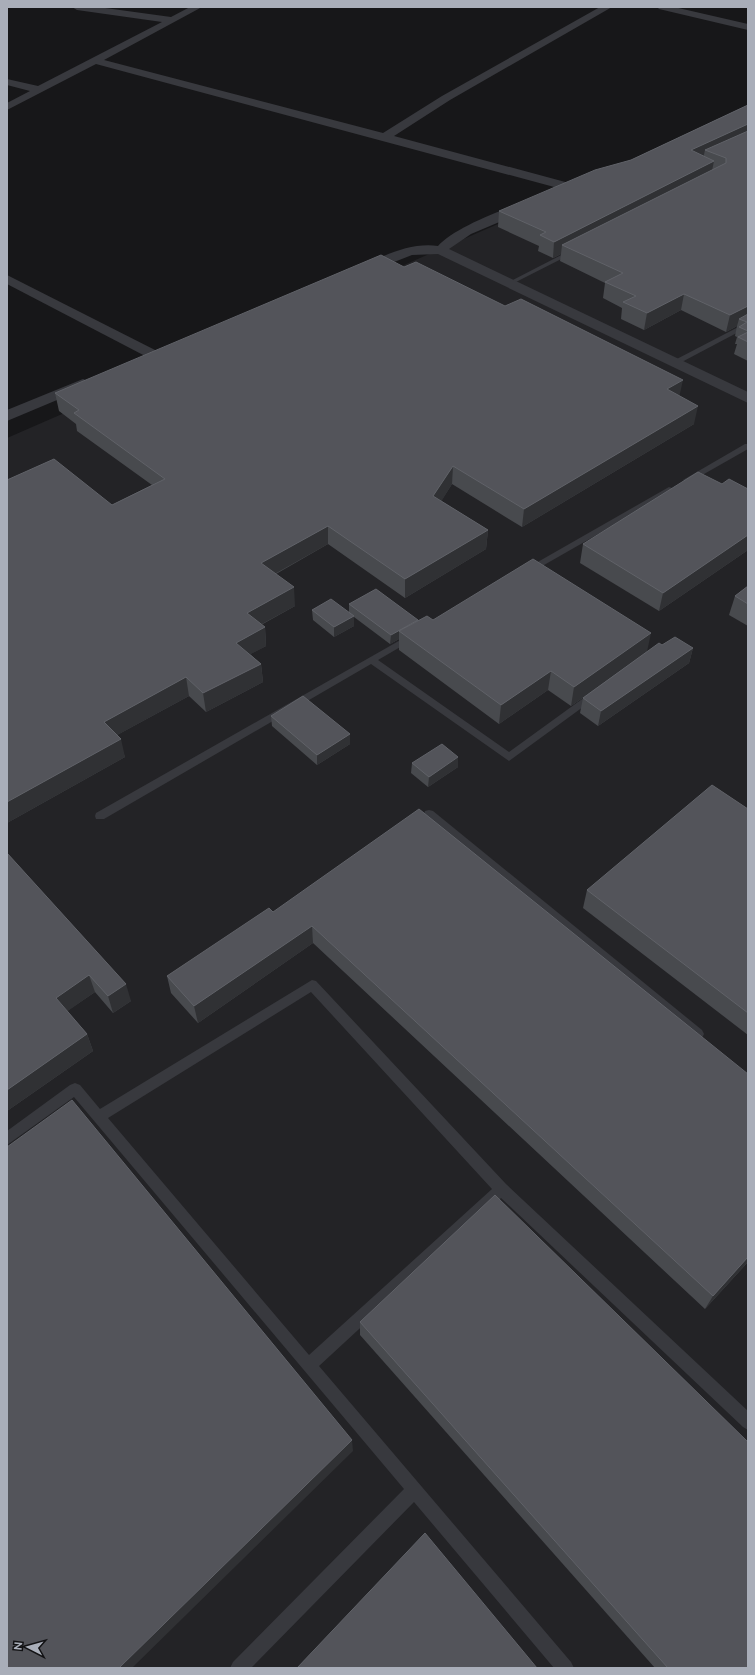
<svg xmlns="http://www.w3.org/2000/svg" width="755" height="1675" font-family="Raleway,sans-serif">
  <style>
    .built { fill: #232326 }
    .lines { fill: none; stroke-linecap: round; stroke-linejoin: round }
    .service { fill: #38393e; fill-rule: evenodd }
    .minor { fill: #38393e; fill-rule: evenodd }
    .wall { fill: #484a4e }
    .shaded-wall { fill: #303134 }
    .building { fill: #53545a; stroke: #606268 }
  </style>
  <rect width="100%" height="100%" fill="#171719"/>
  <path class="built" d="M 748,110 L 748,1668 L 7,1668 L 7,438 L 521,214 Z"/>
  <g class="lines">
    <g class="service">
      <path d="M 573,249 L 576,251 L 575,252 L 514,283 L 509,282 Z"/>
      <path d="M 748,322 L 748,327 L 678,364 L 671,362 Z"/>
      <path d="M 745,444 L 748,444 L 748,449 L 690,482 L 687,483 L 683,480 Z"/>
      <path d="M 669,487 L 672,488 L 672,492 L 530,573 L 524,573 L 522,571 Z"/>
      <path d="M 411,634 L 414,635 L 416,637 L 414,639 L 378,660 L 509,752 L 589,694 L 593,693 L 598,696 L 509,761 L 371,664 L 104,819 L 96,819 L 95,816 L 96,813 Z"/>
      <path d="M 429,810 L 433,811 L 702,1030 L 704,1034 L 702,1038 L 698,1039 L 694,1038 L 425,817 L 424,814 L 425,811 Z"/>
      <path d="M 312,980 L 316,981 L 506,1184 L 748,1411 L 748,1430 L 743,1427 L 501,1198 L 319,1366 L 571,1662 L 574,1668 L 554,1668 L 414,1502 L 251,1668 L 230,1668 L 233,1662 L 404,1489 L 74,1097 L 7,1145 L 7,1131 L 70,1085 L 75,1083 L 80,1085 L 100,1109 ZM 311,992 L 492,1189 L 309,1355 L 108,1118 Z"/>
    </g>
    <g class="minor">
      <path d="M 72,7 L 98,7 L 171,17 L 190,7 L 202,7 L 104,60 L 383,133 L 442,96 L 600,7 L 612,7 L 450,100 L 394,136 L 569,183 L 589,177 L 595,181 L 593,184 L 569,191 L 96,64 L 7,110 L 7,103 L 30,91 L 7,85 L 7,79 L 38,86 L 162,22 L 77,10 Z"/>
      <path d="M 657,7 L 674,7 L 748,24 L 748,30 L 659,9 Z"/>
      <path d="M 526,202 L 532,206 L 530,209 L 471,234 L 449,249 L 748,392 L 748,403 L 438,254 L 412,255 L 361,275 L 356,274 L 354,271 L 356,268 C 382,257 409,242 438,246 C 452,229 504,208 526,202 Z"/>
      <path d="M 7,275 L 159,352 L 161,355 L 159,358 L 149,358 L 7,284 Z"/>
      <path d="M 83,379 L 88,381 L 91,384 L 88,387 L 7,421 L 7,410 Z"/>
    </g>
  </g>
  <g class="wall">
    <path d="M 748,105 L 748,361 L 734,354 L 737,344 L 735,344 L 737,337 L 735,336 L 737,326 L 726,332 L 681,310 L 644,330 L 621,319 L 622,308 L 603,298 L 605,283 L 560,261 L 561,254 L 553,258 L 538,251 L 539,246 L 498,227 L 499,211 L 631,160 Z"/>
    <path d="M 404,267 L 679,396 L 694,424 L 522,527 L 452,484 L 441,501 L 488,530 L 486,549 L 405,598 L 328,544 L 276,574 L 295,606 L 261,625 L 265,627 L 266,646 L 250,654 L 261,664 L 263,682 L 206,712 L 189,696 L 117,735 L 125,757 L 7,823 L 112,505 L 152,485 L 77,431 L 76,424 L 59,411 L 55,393 Z"/>
    <path d="M 722,484 L 748,489 L 748,550 L 659,611 L 580,563 L 583,544 Z"/>
    <path d="M 748,586 L 748,626 L 729,615 L 735,596 Z"/>
    <path d="M 349,604 L 418,620 L 433,620 L 647,652 L 662,645 L 693,648 L 689,663 L 598,726 L 580,713 L 583,698 L 614,676 L 571,706 L 548,690 L 499,724 L 399,650 L 399,639 L 390,644 L 354,617 L 354,626 L 334,637 L 313,620 L 312,610 L 349,613 Z"/>
    <path d="M 271,716 L 350,734 L 350,744 L 317,765 L 272,726 Z"/>
    <path d="M 412,763 L 458,767 L 428,787 L 411,773 Z"/>
    <path d="M 748,809 L 748,1035 L 583,908 L 587,890 Z"/>
    <path d="M 7,853 L 131,1001 L 113,1013 L 95,992 L 67,1011 L 87,1034 L 93,1051 L 7,1111 Z"/>
    <path d="M 273,912 L 748,1074 L 748,1262 L 705,1309 L 313,943 L 198,1023 L 171,993 L 167,976 Z"/>
    <path d="M 360,1322 L 748,1668 L 655,1668 L 360,1335 Z"/>
  </g>
  <g class="shaded-wall">
    <path d="M 748,124 L 748,138 L 705,150 L 703,159 L 691,150 Z"/>
    <path d="M 714,161 L 711,176 L 562,245 L 561,254 L 553,258 L 554,242 Z"/>
    <path d="M 684,294 L 681,310 L 644,330 L 647,313 Z"/>
    <path d="M 748,306 L 748,321 L 739,319 L 737,326 L 726,332 L 730,315 Z"/>
    <path d="M 683,380 L 679,398 L 667,389 Z"/>
    <path d="M 698,406 L 694,424 L 522,527 L 524,509 Z"/>
    <path d="M 453,466 L 452,484 L 433,515 L 433,496 Z"/>
    <path d="M 328,526 L 328,544 L 262,581 L 261,563 Z"/>
    <path d="M 488,530 L 486,549 L 405,598 L 405,579 Z"/>
    <path d="M 748,535 L 748,550 L 659,611 L 663,593 Z"/>
    <path d="M 294,587 L 295,606 L 249,631 L 247,613 Z"/>
    <path d="M 354,616 L 354,626 L 334,637 L 334,627 Z"/>
    <path d="M 418,620 L 418,628 L 399,631 L 399,639 L 390,644 L 391,635 Z"/>
    <path d="M 265,627 L 266,646 L 238,661 L 236,643 Z"/>
    <path d="M 651,633 L 647,652 L 571,706 L 574,687 Z"/>
    <path d="M 693,648 L 689,663 L 598,726 L 601,711 Z"/>
    <path d="M 261,664 L 263,682 L 206,712 L 203,693 Z"/>
    <path d="M 551,671 L 548,690 L 499,724 L 501,705 Z"/>
    <path d="M 186,677 L 189,696 L 108,740 L 104,722 Z"/>
    <path d="M 350,734 L 350,744 L 317,765 L 317,755 Z"/>
    <path d="M 121,739 L 125,757 L 7,823 L 7,802 Z"/>
    <path d="M 458,757 L 458,767 L 428,787 L 429,777 Z"/>
    <path d="M 312,926 L 313,943 L 198,1023 L 194,1006 Z"/>
    <path d="M 89,975 L 95,992 L 62,1015 L 56,998 Z"/>
    <path d="M 126,984 L 131,1001 L 113,1013 L 108,996 Z"/>
    <path d="M 87,1034 L 93,1051 L 7,1111 L 7,1090 Z"/>
    <path d="M 748,1257 L 748,1262 L 705,1309 L 713,1296 Z"/>
    <path d="M 352,1440 L 353,1451 L 132,1668 L 119,1668 Z"/>
  </g>
  <g class="building">
    <path d="M 748,105 L 748,124 L 691,150 L 714,161 L 554,242 L 540,235 L 546,232 L 499,211 L 595,170 L 631,160 Z"/>
    <path d="M 748,131 L 748,306 L 730,315 L 684,294 L 647,313 L 623,302 L 636,296 L 605,282 L 623,273 L 562,245 L 726,163 L 726,158 L 705,150 Z"/>
    <path d="M 381,255 L 404,267 L 416,262 L 505,306 L 521,299 L 683,380 L 667,389 L 698,406 L 524,509 L 453,466 L 433,496 L 488,530 L 405,579 L 328,526 L 261,563 L 294,587 L 247,613 L 265,627 L 236,643 L 261,664 L 203,693 L 186,677 L 104,722 L 121,739 L 7,802 L 7,480 L 54,459 L 112,505 L 165,479 L 74,413 L 79,410 L 55,393 Z"/>
    <path d="M 748,314 L 748,331 L 739,327 L 747,322 L 739,319 Z"/>
    <path d="M 748,332 L 748,342 L 738,337 Z"/>
    <path d="M 698,472 L 722,484 L 729,479 L 748,489 L 748,535 L 663,593 L 583,544 Z"/>
    <path d="M 533,559 L 651,633 L 574,687 L 551,671 L 501,705 L 399,631 L 427,616 L 433,620 Z"/>
    <path d="M 748,586 L 748,604 L 735,596 Z"/>
    <path d="M 376,589 L 418,620 L 391,635 L 349,604 Z"/>
    <path d="M 331,599 L 354,616 L 334,627 L 312,610 Z"/>
    <path d="M 675,637 L 693,648 L 601,711 L 583,698 L 659,643 L 662,645 Z"/>
    <path d="M 303,696 L 350,734 L 317,755 L 271,716 Z"/>
    <path d="M 442,744 L 458,757 L 429,777 L 412,763 Z"/>
    <path d="M 712,785 L 748,809 L 748,1013 L 587,890 Z"/>
    <path d="M 419,809 L 748,1074 L 748,1257 L 713,1296 L 312,926 L 194,1006 L 167,976 L 269,908 L 273,912 Z"/>
    <path d="M 7,853 L 126,984 L 108,996 L 89,975 L 56,998 L 87,1034 L 7,1090 Z"/>
    <path d="M 72,1100 L 352,1440 L 119,1668 L 7,1668 L 7,1147 Z"/>
    <path d="M 495,1195 L 748,1442 L 748,1668 L 668,1668 L 360,1322 Z"/>
    <path d="M 425,1533 L 537,1668 L 297,1668 Z"/>
  </g>
  <rect width="755" height="1675" fill="none" stroke="#a9aeb9" stroke-width="16"/>
  <g transform="translate(28 1647) rotate(276)" stroke="#121214" stroke-width="3" paint-order="stroke">
  <path d="M0-3L7 15L0 10L-7 15Z" fill="#a9aeb9"/>
  <text y="-6" font-size="11" font-weight="bold" text-anchor="middle" fill="#a9aeb9">N</text>
  </g>
</svg>
